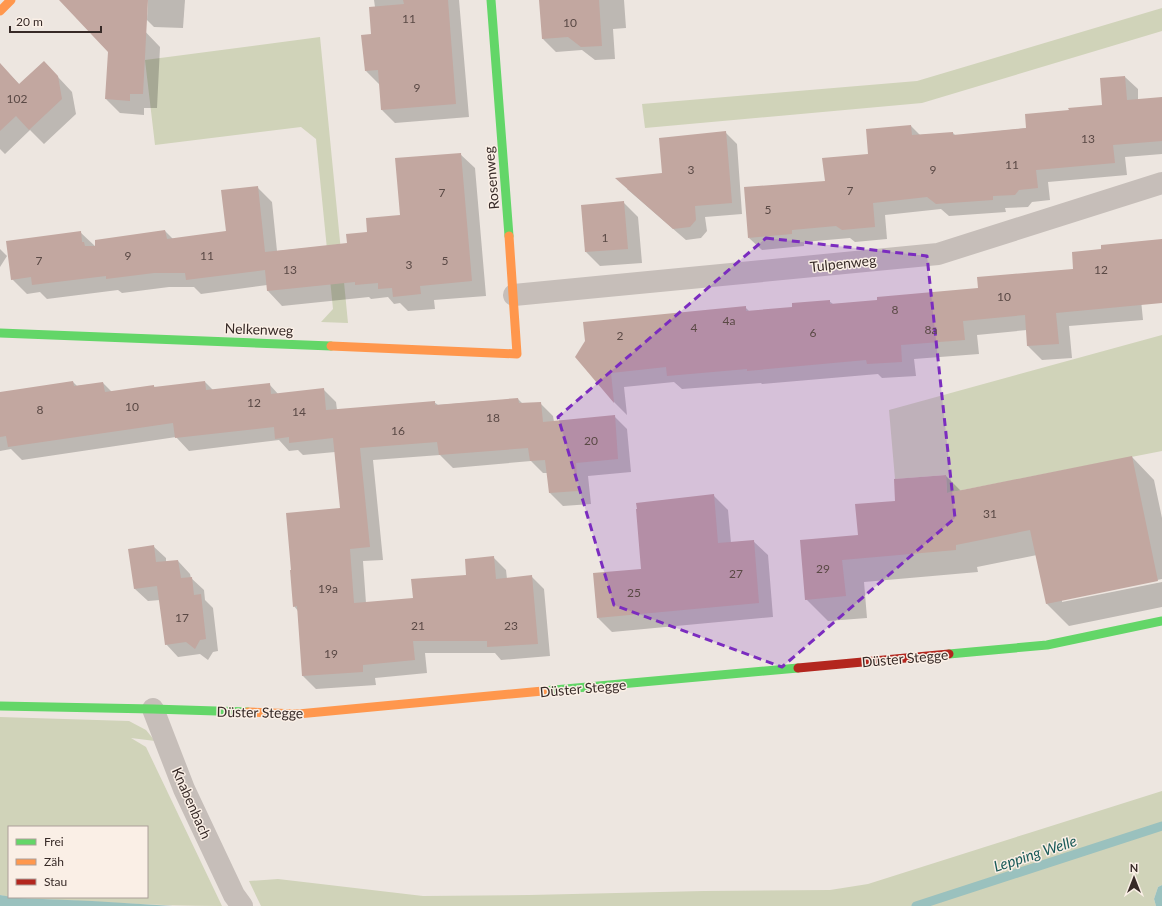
<svg xmlns="http://www.w3.org/2000/svg" width="1162" height="906" font-family="Lato,sans-serif">
  <style>
    .green { fill: #d0d3b9 }
    .water { fill: #9ac1be }
    .shadow { fill: #0003 }
    .lines { fill: none; stroke-linecap: round; stroke-linejoin: round }
    .stream { stroke: #9ac1be; stroke-width: 9 }
    .building { fill: #c2a7a0 }
    .street { stroke: #c6beb9; stroke-width: 22 }
    .fast { stroke: #63d668; stroke-width: 9 }
    .slow { stroke: #ff974d; stroke-width: 9 }
    .jam { stroke: #b3261e; stroke-width: 9 }
    .marked { fill: #7b2cbf; fill-opacity: 0.2; stroke: #7b2cbf; stroke-width: 3; stroke-dasharray: 8 5; stroke-linejoin: round }
    .labels { text-anchor: middle; dominant-baseline: central; stroke-width: 3; stroke-linejoin: round; paint-order: stroke }
    .number-label { font-size: 12px; fill: #5a4945 }
    .street-label { font-size: 14px; fill: #372a27; stroke: #faefe6 }
    .water-label { font-size: 15px; font-style: italic; fill: #1a5b59; stroke: #faefe6 }
  </style>
  <rect width="100%" height="100%" fill="#ede6e0"/>
  <g class="green">
    <path d="M 1162,8 L 1162,31 L 922,103 L 645,128 L 642,104 L 917,81 Z"/>
    <path d="M 320,37 L 348,323 L 321,322 L 333,309 L 316,139 L 301,127 L 155,145 L 145,60 Z"/>
    <path d="M 1162,335 L 1162,451 L 947,493 L 946,475 L 895,479 L 889,410 Z"/>
    <path d="M 0,717 L 129,721 L 146,730 L 155,741 L 131,738 L 146,747 L 222,906 C 154,906 86,901 18,898 L 9,897 L 147,897 L 147,827 L 9,827 L 9,897 L 0,895 Z"/>
    <path d="M 1162,791 L 1162,885 L 1158,887 L 1154,899 L 1156,906 L 261,906 L 249,881 L 278,879 L 423,896 L 529,895 L 704,891 L 830,890 L 868,884 L 1029,833 Z"/>
  </g>
  <g class="water">
    <path d="M 1162,885 L 1162,906 L 1156,906 L 1154,899 L 1158,887 Z"/>
    <path d="M 0,895 L 18,898 L 92,901 L 173,906 L 0,906 Z"/>
  </g>
  <g class="shadow">
    <path d="M 77,0 L 115,0 L 160,47 L 157,108 L 144,108 L 144,115 L 120,113 L 106,99 L 109,52 Z"/>
    <path d="M 148,0 L 185,0 L 183,28 L 154,27 L 147,20 Z"/>
    <path d="M 374,0 L 459,0 L 469,117 L 395,123 L 382,110 L 380,85 L 366,71 L 372,35 L 375,7 Z"/>
    <path d="M 540,0 L 624,0 L 626,28 L 613,29 L 615,59 L 595,60 L 582,50 L 556,52 L 543,39 Z"/>
    <path d="M 44,62 L 72,92 L 76,114 L 44,144 L 30,130 L 5,154 L 0,149 L 0,75 L 5,70 L 20,85 Z"/>
    <path d="M 1125,77 L 1138,89 L 1138,100 L 1162,98 L 1162,154 L 1125,157 L 1127,175 L 1048,182 L 1050,200 L 1032,202 L 1028,207 L 1005,208 L 1006,212 L 949,216 L 941,209 L 885,215 L 887,239 L 855,242 L 850,238 L 804,242 L 804,246 L 762,250 L 749,238 L 826,182 L 870,155 L 911,126 L 920,135 L 953,133 L 956,136 L 1027,128 L 1070,111 L 1103,106 Z"/>
    <path d="M 725,132 L 737,144 L 742,214 L 705,217 L 707,231 L 701,238 L 686,240 L 627,189 L 663,174 Z"/>
    <path d="M 460,154 L 475,168 L 486,296 L 434,300 L 435,309 L 408,311 L 400,303 L 394,304 L 388,297 L 371,299 L 369,297 L 282,306 L 268,291 L 267,285 L 201,294 L 194,287 L 169,287 L 122,293 L 118,290 L 47,299 L 40,292 L 27,294 L 12,279 L 80,232 L 96,247 L 165,231 L 173,239 L 227,232 L 257,187 L 272,202 L 277,251 L 348,244 L 402,216 Z"/>
    <path d="M 623,202 L 638,217 L 642,263 L 600,266 L 586,252 Z"/>
    <path d="M 0,249 L 7,256 L 0,267 Z"/>
    <path d="M 1141,300 L 1143,320 L 1069,326 L 1072,358 L 1042,360 L 1028,346 L 1027,330 L 977,335 L 979,354 L 914,359 L 916,376 L 882,378 L 878,374 L 762,384 L 761,383 L 682,389 L 674,382 L 624,387 L 627,415 L 614,402 L 577,357 L 745,307 L 750,312 L 793,308 L 829,301 L 833,304 Z"/>
    <path d="M 73,382 L 77,386 L 103,383 L 112,392 L 154,386 L 155,388 L 205,382 L 213,390 L 269,384 L 279,395 L 323,389 L 336,402 L 337,410 L 434,402 L 438,405 L 518,399 L 523,404 L 540,403 L 553,416 L 554,422 L 614,416 L 627,429 L 631,472 L 588,476 L 591,504 L 563,506 L 550,493 L 548,473 L 543,473 L 531,461 L 453,468 L 440,455 L 373,460 L 383,560 L 363,561 L 366,603 L 414,599 L 467,576 L 493,557 L 506,570 L 507,579 L 531,576 L 544,589 L 550,656 L 501,660 L 495,653 L 425,653 L 427,673 L 375,678 L 376,685 L 316,689 L 303,676 L 298,611 L 294,606 L 341,509 L 335,452 L 303,455 L 298,450 L 289,451 L 279,440 L 189,451 L 176,437 L 22,460 L 11,449 L 0,451 L 0,398 Z"/>
    <path d="M 1132,457 L 1154,480 L 1162,518 L 1162,579 L 1062,600 L 1062,602 L 1162,582 L 1162,607 L 1069,626 L 1047,604 L 1037,555 L 977,567 L 978,572 L 864,582 L 867,618 L 828,621 L 806,599 L 859,536 L 896,501 L 946,476 L 961,491 Z"/>
    <path d="M 714,496 L 728,510 L 731,543 L 753,541 L 768,555 L 773,617 L 612,632 L 598,618 Z"/>
    <path d="M 153,546 L 166,558 L 166,562 L 178,561 L 190,574 L 191,578 L 204,590 L 205,600 L 213,608 L 218,651 L 213,652 L 208,660 L 200,654 L 178,657 L 166,644 L 160,600 L 148,601 L 135,589 L 129,550 Z"/>
  </g>
  <g class="lines">
    <path class="stream" d="M 916,906 L 1162,826"/>
  </g>
  <g class="building">
    <path d="M 59,0 L 148,0 L 143,94 L 130,94 L 130,101 L 105,99 L 108,52 Z"/>
    <path d="M 403,0 L 448,0 L 456,104 L 381,110 L 378,70 L 365,71 L 361,35 L 371,34 L 369,7 L 404,4 Z"/>
    <path d="M 539,0 L 599,0 L 602,46 L 581,47 L 568,37 L 542,39 Z"/>
    <path d="M 44,61 L 58,76 L 62,99 L 29,130 L 16,116 L 0,131 L 0,63 L 19,84 Z"/>
    <path d="M 1125,76 L 1127,100 L 1162,97 L 1162,141 L 1113,145 L 1115,163 L 1036,170 L 1038,188 L 1019,190 L 1015,195 L 993,196 L 993,200 L 936,204 L 927,197 L 873,203 L 875,227 L 842,230 L 836,226 L 792,230 L 792,234 L 748,238 L 744,187 L 825,181 L 822,158 L 868,154 L 866,129 L 911,125 L 912,135 L 953,132 L 953,135 L 1026,128 L 1025,114 L 1069,110 L 1068,108 L 1102,105 L 1100,78 Z"/>
    <path d="M 726,131 L 732,203 L 695,206 L 696,220 L 690,227 L 673,229 L 615,178 L 662,173 L 659,138 Z"/>
    <path d="M 461,153 L 472,281 L 420,286 L 421,294 L 393,297 L 392,288 L 378,289 L 378,283 L 355,285 L 355,282 L 267,291 L 265,270 L 186,280 L 185,273 L 154,273 L 106,279 L 106,276 L 32,285 L 31,277 L 11,280 L 6,241 L 81,231 L 82,242 L 84,242 L 85,246 L 95,246 L 95,240 L 165,230 L 167,239 L 226,231 L 221,190 L 258,186 L 265,252 L 347,243 L 346,234 L 367,232 L 366,218 L 400,215 L 395,158 Z"/>
    <path d="M 624,201 L 628,249 L 585,252 L 581,205 Z"/>
    <path d="M 1162,239 L 1162,303 L 1056,313 L 1059,344 L 1027,346 L 1025,315 L 963,321 L 965,340 L 901,345 L 902,362 L 867,364 L 866,360 L 747,371 L 747,369 L 667,376 L 666,367 L 611,373 L 614,403 L 575,357 L 585,341 L 583,322 L 746,306 L 746,311 L 792,307 L 792,303 L 830,300 L 830,304 L 877,300 L 877,297 L 978,288 L 977,277 L 1073,269 L 1072,252 L 1101,249 L 1101,245 Z"/>
    <path d="M 73,381 L 74,386 L 103,382 L 105,392 L 154,385 L 154,387 L 205,381 L 206,390 L 270,383 L 271,394 L 324,388 L 326,410 L 435,401 L 435,405 L 518,398 L 519,403 L 541,402 L 543,422 L 615,415 L 618,459 L 576,463 L 578,491 L 549,493 L 545,460 L 530,461 L 528,448 L 439,455 L 437,442 L 360,448 L 370,547 L 350,549 L 354,603 L 413,598 L 411,579 L 466,575 L 465,559 L 494,556 L 496,579 L 532,575 L 538,644 L 487,647 L 487,641 L 413,641 L 415,660 L 363,665 L 363,672 L 302,676 L 297,606 L 293,607 L 290,570 L 291,570 L 286,513 L 340,508 L 333,438 L 289,443 L 289,437 L 275,439 L 274,427 L 175,438 L 173,423 L 8,447 L 6,436 L 0,437 L 0,392 Z"/>
    <path d="M 1132,456 L 1158,581 L 1046,604 L 1030,530 L 956,545 L 956,550 L 842,560 L 846,596 L 805,600 L 800,540 L 858,535 L 855,504 L 895,501 L 894,479 L 946,475 L 947,493 Z"/>
    <path d="M 714,494 L 718,543 L 754,540 L 759,603 L 597,618 L 593,573 L 641,569 L 636,509 L 637,509 L 636,503 Z"/>
    <path d="M 154,545 L 156,562 L 178,560 L 181,578 L 192,577 L 194,595 L 201,594 L 206,639 L 200,640 L 195,649 L 186,642 L 165,645 L 157,586 L 134,589 L 128,549 Z"/>
  </g>
  <g class="lines">
    <g class="street">
      <path d="M 514,295 L 938,254 L 1162,183"/>
      <path d="M 153,709 L 184,789 L 234,895 L 242,906"/>
    </g>
    <g class="fast">
      <path d="M 491,0 L 509,236"/>
      <path d="M 0,333 L 331,346"/>
      <path d="M 949,654 L 1047,645 L 1162,621"/>
      <path d="M 543,691 L 798,668"/>
      <path d="M 0,706 L 153,709 L 248,712"/>
    </g>
    <g class="slow">
      <path d="M 0,11 L 11,0"/>
      <path d="M 331,346 L 517,354 L 509,236"/>
      <path d="M 248,712 L 298,714 L 543,691"/>
    </g>
    <path class="jam" d="M 798,668 L 949,654"/>
  </g>
  <path class="marked" d="M 766,238 L 927,256 L 955,518 L 782,667 L 614,605 L 558,417 Z"/>
  <g class="labels">
    <g class="number-label">
      <text x="409" y="18">11</text>
      <text x="570" y="22">10</text>
      <text x="417" y="87">9</text>
      <text x="17" y="98">102</text>
      <text x="1088" y="138">13</text>
      <text x="1012" y="164">11</text>
      <text x="691" y="169">3</text>
      <text x="933" y="169">9</text>
      <text x="850" y="190">7</text>
      <text x="442" y="192">7</text>
      <text x="768" y="209">5</text>
      <text x="605" y="237">1</text>
      <text x="128" y="255">9</text>
      <text x="207" y="255">11</text>
      <text x="39" y="260">7</text>
      <text x="445" y="260">5</text>
      <text x="409" y="264">3</text>
      <text x="290" y="269">13</text>
      <text x="1101" y="269">12</text>
      <text x="1004" y="296">10</text>
      <text x="895" y="309">8</text>
      <text x="729" y="320">4a</text>
      <text x="694" y="327">4</text>
      <text x="931" y="329">8a</text>
      <text x="813" y="332">6</text>
      <text x="620" y="335">2</text>
      <text x="254" y="402">12</text>
      <text x="132" y="406">10</text>
      <text x="40" y="409">8</text>
      <text x="299" y="411">14</text>
      <text x="493" y="417">18</text>
      <text x="398" y="430">16</text>
      <text x="591" y="440">20</text>
      <text x="990" y="513">31</text>
      <text x="823" y="568">29</text>
      <text x="736" y="573">27</text>
      <text x="328" y="588">19a</text>
      <text x="634" y="592">25</text>
      <text x="182" y="617">17</text>
      <text x="418" y="625">21</text>
      <text x="511" y="625">23</text>
      <text x="331" y="653">19</text>
    </g>
    <g class="street-label">
      <text transform="translate(491 178) rotate(-95)">Rosenweg</text>
      <text transform="translate(843 263) rotate(-6)">Tulpenweg</text>
      <text transform="translate(259 329) rotate(2)">Nelkenweg</text>
      <text transform="translate(905 658) rotate(-5)">Düster Stegge</text>
      <text transform="translate(583 688) rotate(-5)">Düster Stegge</text>
      <text transform="translate(260 712) rotate(1)">Düster Stegge</text>
      <text transform="translate(192 803) rotate(66)">Knabenbach</text>
    </g>
    <g class="water-label">
      <text transform="translate(1035 853) rotate(-18)">Lepping Welle</text>
    </g>
  </g>
  <rect x="8" y="826" width="140" height="72" fill="#faefe6" stroke="#aca09a"/>
  <rect x="16" y="839" width="20" height="6" fill="#63d668" stroke="#aca09a"/>
  <text x="44" y="846" font-size="12" fill="#372a27">Frei</text>
  <rect x="16" y="859" width="20" height="6" fill="#ff974d" stroke="#aca09a"/>
  <text x="44" y="866" font-size="12" fill="#372a27">Zäh</text>
  <rect x="16" y="879" width="20" height="6" fill="#b3261e" stroke="#aca09a"/>
  <text x="44" y="886" font-size="12" fill="#372a27">Stau</text>
  <g transform="translate(1134 878)" stroke="#faefe6" stroke-width="3" paint-order="stroke">
  <path d="M0-3L7 15L0 10L-7 15Z" fill="#372a27"/>
  <text y="-6" font-size="11" font-weight="bold" text-anchor="middle" fill="#372a27">N</text>
  </g>
  <path d="M10 26v6h91v-6" fill="none" stroke="#372a27" stroke-width="2"/>
  <text x="16" y="26" font-size="12" fill="#372a27" stroke="#faefe6" stroke-width="3" paint-order="stroke">20 m</text>
</svg>
